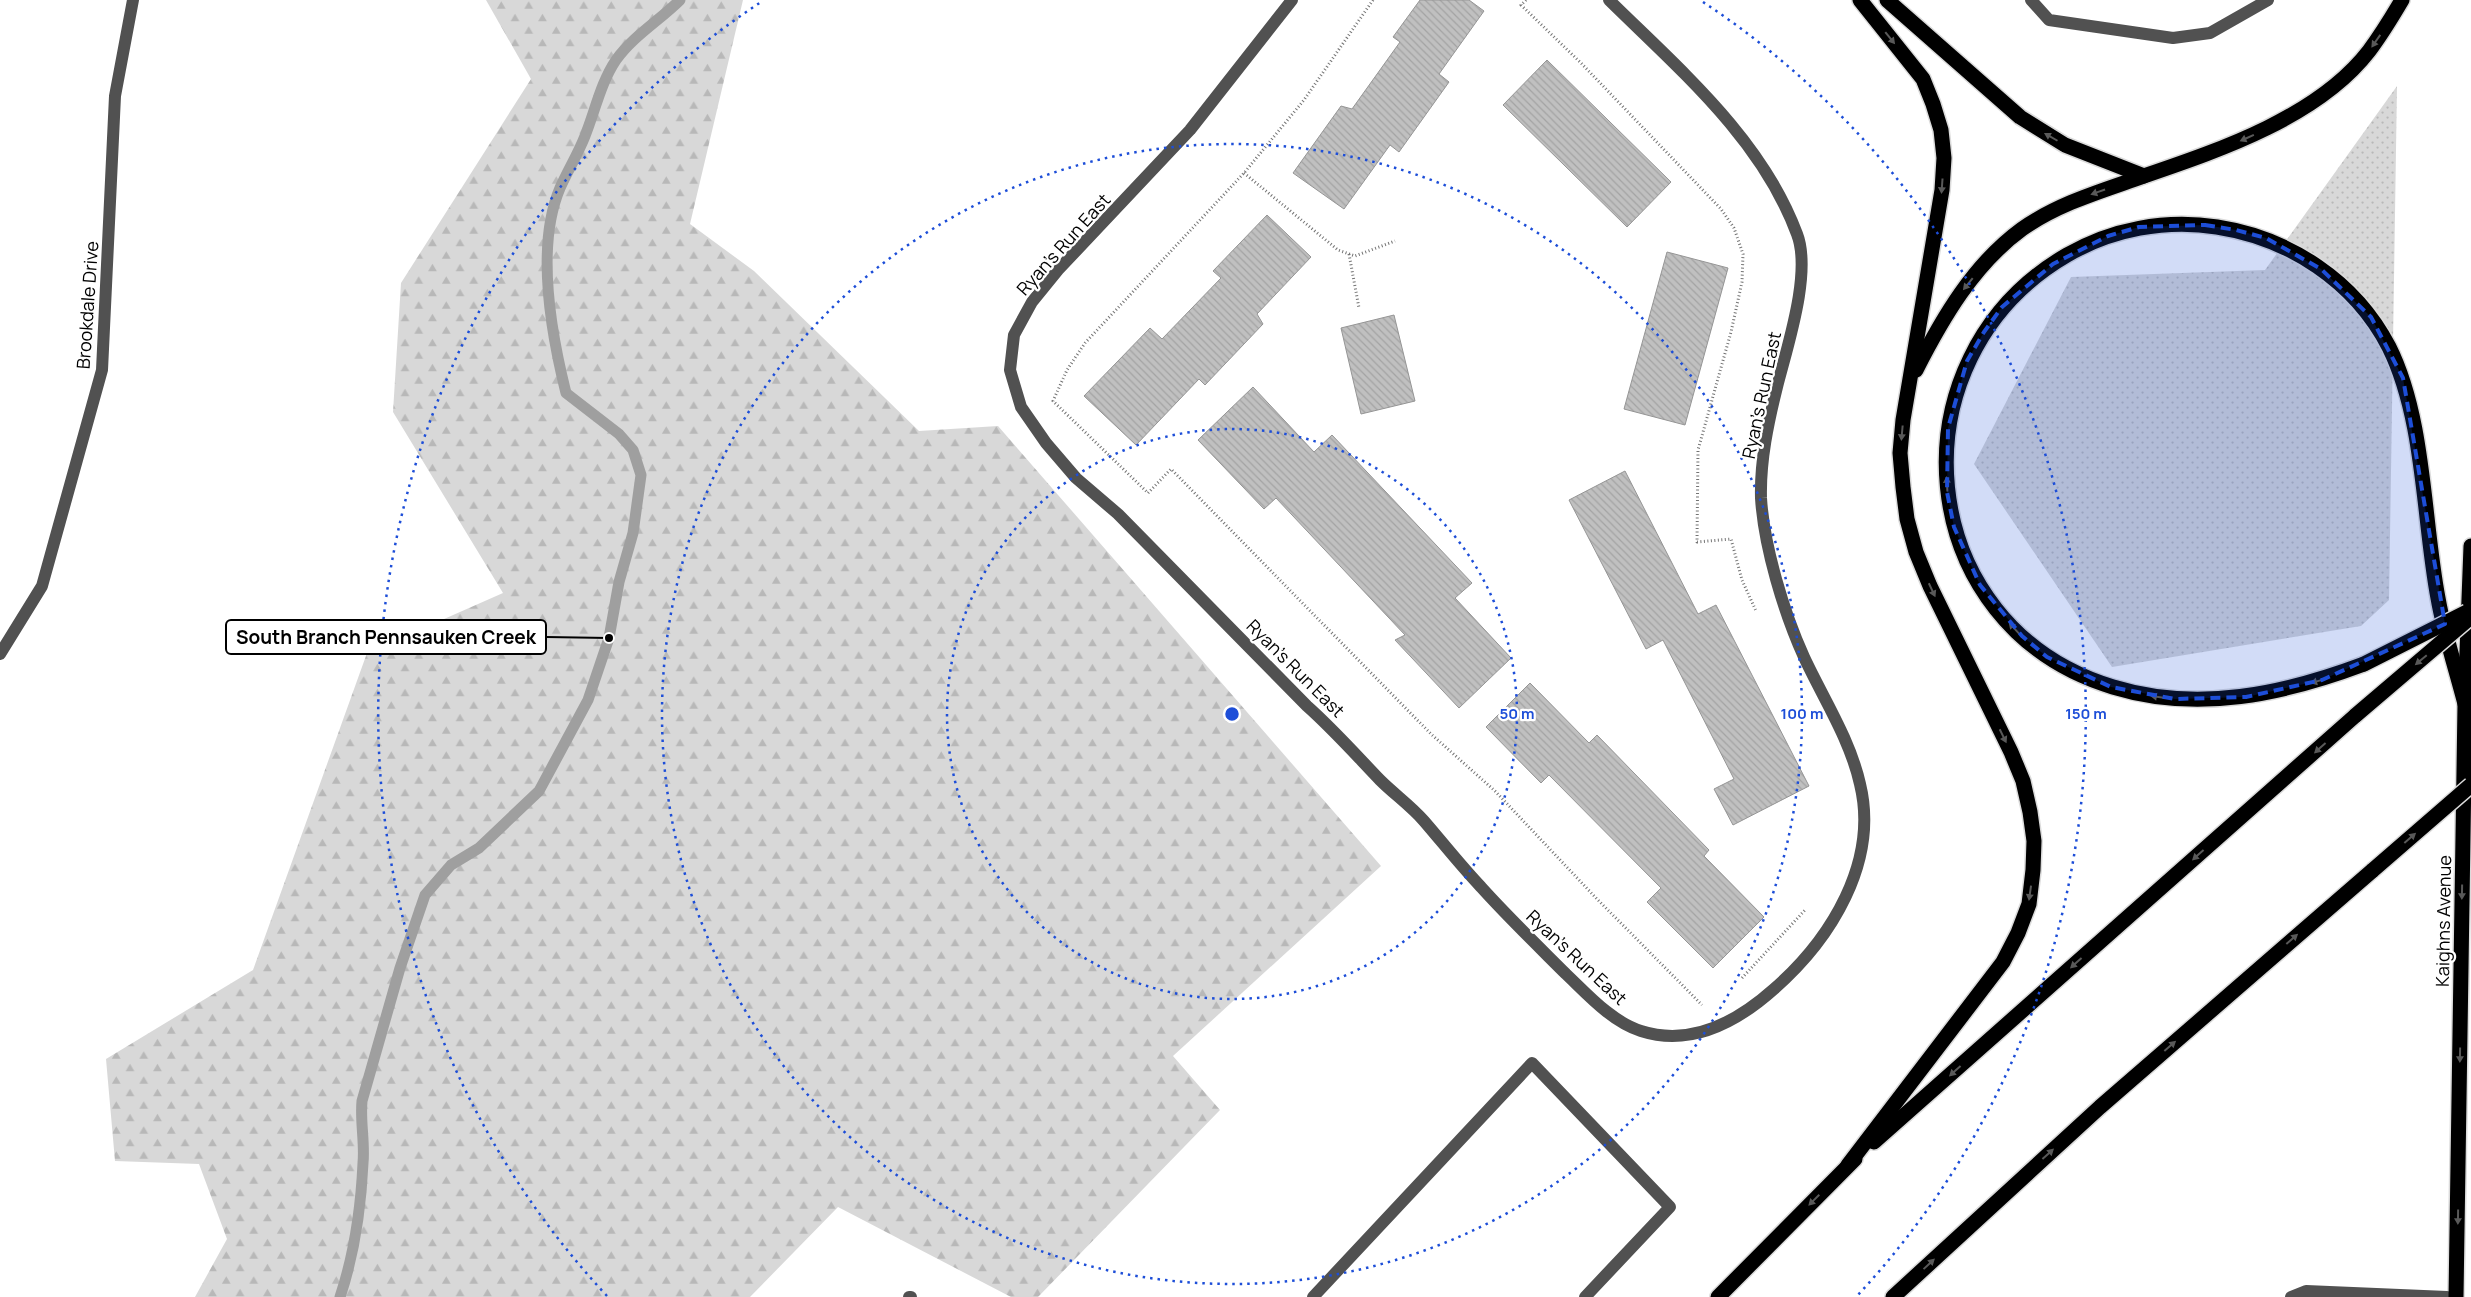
<svg xmlns="http://www.w3.org/2000/svg" width="2471" height="1297" font-family="Manrope,sans-serif">
  <style>
    .green { fill: url(#green-dots) }
    .forest { fill: url(#forest-firs) }
    .lines { fill: none; stroke-linecap: round; stroke-linejoin: round }
    .stream { stroke: #9f9f9f; stroke-width: 11 }
    .building { fill: url(#building-back-hatch); stroke: #959595 }
    .highway-casing { stroke: #dbdbdb; stroke-width: 18 }
    .path { stroke: #737373; stroke-width: 3; stroke-dasharray: 1 2.5; stroke-linecap: butt }
    .minor { stroke: #515151; stroke-width: 12 }
    .highway { stroke: #000; stroke-width: 15 }
    .highway-bridge-casing { stroke: #dbdbdb; stroke-width: 18; stroke-linecap: butt }
    .highway-bridge { stroke: #000; stroke-width: 15 }
    .oneway { fill: #595959 }
    .marked { fill: #1d4ed8; fill-opacity: 0.2; stroke: #1d4ed8; stroke-width: 4; stroke-dasharray: 10 6; stroke-linejoin: round }
    .ring { fill: none; stroke: #1d4ed8; stroke-width: 2.5; stroke-dasharray: 2.5 5 }
    .labels { text-anchor: middle; dominant-baseline: central; stroke-width: 4.5; stroke-linejoin: round; paint-order: stroke }
    .street-label { font-size: 18px; fill: #000; stroke: #fff }
    .centre { fill: #1d4ed8; stroke: #fff; stroke-width: 2.5 }
    .ring-label { font-size: 15px; text-anchor: middle; font-weight: bold; fill: #1d4ed8; stroke: #fff; stroke-width: 4.5; stroke-linejoin: round; paint-order: stroke }
    .leader { fill: none; stroke: #000; stroke-width: 2 }
    .callout-dot { fill: #000; stroke: #fff; stroke-width: 2 }
    .callout { fill: #fff; stroke: #000; stroke-width: 2 }
    .callout-label { font-size: 19px; text-anchor: middle; font-weight: bold; fill: #000 }
  </style>
  <defs>
    <pattern id="green-dots" width="8" height="8" patternUnits="userSpaceOnUse" patternTransform="scale(1.25)"><rect width="8" height="8" fill="#d8d8d8"/><path d="M2 2h.1M6 6h.1" fill="none" stroke="#b8b8b8" stroke-width="1.8" stroke-linecap="round"/></pattern>
    <pattern id="forest-firs" width="22" height="20" patternUnits="userSpaceOnUse" patternTransform="scale(1.25)"><rect width="22" height="20" fill="#d8d8d8"/><path d="M5 1l3.5 6h-7zM16 11l3.5 6h-7z" fill="#b8b8b8"/></pattern>
    <pattern id="building-back-hatch" width="6" height="6" patternUnits="userSpaceOnUse" patternTransform="scale(1.25)"><rect width="6" height="6" fill="#c0c0c0"/><path d="M-1 5l2 2M0 0l6 6M5-1l2 2" fill="none" stroke="#a3a3a3"/></pattern>
  </defs>
  <rect width="100%" height="100%" fill="#fff"/>
  <path class="green" d="M 2397,86 L 2389,600 L 2361,626 L 2112,667 L 1974,464 L 2071,277 L 2265,270 Z"/>
  <path class="forest" d="M 486,0 L 743,0 L 690,224 L 754,271 L 919,431 L 998,426 L 1381,866 L 1173,1056 L 1220,1110 L 1038,1297 L 1011,1297 L 838,1207 L 750,1297 L 195,1297 L 227,1239 L 199,1164 L 115,1161 L 106,1059 L 253,970 L 367,653 L 503,593 L 393,412 L 401,283 L 531,79 Z"/>
  <g class="lines">
    <path class="stream" d="M 340,1297 C 354,1255 361,1207 363,1163 C 365,1142 360,1122 362,1101 L 400,968 L 425,895 L 451,865 L 479,848 L 539,791 L 588,700 L 609,638 L 619,582 L 633,533 L 641,475 L 633,450 L 619,434 L 566,393 C 551,333 535,247 560,188 C 568,170 578,154 585,136 C 595,111 601,82 616,60 C 633,36 660,20 680,0"/>
  </g>
  <g class="building">
    <path d="M 1420,0 L 1469,0 L 1484,11 L 1439,74 L 1449,82 L 1399,152 L 1390,145 L 1344,209 L 1293,173 L 1341,106 L 1352,109 L 1400,42 L 1393,37 Z"/>
    <path d="M 1547,60 L 1671,182 L 1627,227 L 1503,105 Z"/>
    <path d="M 1267,215 L 1311,257 L 1257,314 L 1263,324 L 1205,385 L 1199,379 L 1136,445 L 1084,396 L 1150,328 L 1162,339 L 1221,278 L 1213,271 Z"/>
    <path d="M 1667,252 L 1728,268 L 1685,425 L 1624,409 Z"/>
    <path d="M 1394,315 L 1415,401 L 1361,414 L 1341,328 Z"/>
    <path d="M 1253,387 L 1314,452 L 1332,435 L 1472,583 L 1455,598 L 1511,658 L 1459,708 L 1395,640 L 1405,635 L 1276,498 L 1264,509 L 1198,440 Z"/>
    <path d="M 1625,471 L 1698,614 L 1716,605 L 1809,786 L 1733,825 L 1714,789 L 1734,779 L 1663,640 L 1646,649 L 1569,500 Z"/>
    <path d="M 1530,683 L 1589,743 L 1597,735 L 1709,850 L 1704,856 L 1764,917 L 1713,968 L 1647,902 L 1661,888 L 1549,775 L 1541,783 L 1486,727 Z"/>
  </g>
  <g class="lines">
    <g class="highway-casing">
      <g id="highway">
        <path d="M 1887,0 L 2020,117 L 2065,145 L 2144,176"/>
        <path d="M 1916,370 C 1943,317 1974,264 2022,229 C 2059,203 2102,191 2144,176 C 2220,150 2318,117 2369,51 C 2381,35 2392,17 2402,0"/>
        <path d="M 2364,664 C 2284,694 2198,713 2113,687 C 1912,627 1888,359 2067,255 C 2112,229 2165,219 2217,227 C 2289,238 2355,281 2389,347 C 2425,419 2423,519 2438,598 C 2444,633 2456,669 2465,704"/>
        <path d="M 1874,1142 L 2356,715"/>
        <path d="M 1848,1165 L 2003,962 L 2018,933 L 2029,904 L 2033,870 L 2034,841 L 2030,812 L 2023,781 L 2011,752 L 1930,586 L 1916,552 L 1907,519 L 1903,487 L 1900,453 L 1903,420 L 1942,190 L 1944,158 L 1941,130 L 1933,104 L 1923,79 L 1860,0"/>
        <path d="M 1718,1297 L 1855,1159"/>
        <path d="M 1893,1297 L 2100,1107 L 2373,870"/>
        <path d="M 2456,1297 L 2465,704 L 2471,546"/>
      </g>
    </g>
    <g class="path">
      <path d="M 1373,0 L 1304,100 L 1244,173 L 1085,343 L 1067,370 L 1053,401 L 1148,493 L 1171,469 L 1431,734 L 1495,791 L 1597,899 L 1702,1005"/>
      <path d="M 1526,0 L 1521,5 L 1581,63 L 1721,209 L 1734,228 L 1743,254 L 1742,282 L 1731,332 L 1698,450 L 1697,542 L 1731,539 L 1742,580 L 1756,611"/>
      <path d="M 1244,173 L 1338,250 L 1355,256 L 1395,241"/>
      <path d="M 1349,254 L 1359,308"/>
      <path d="M 1742,978 L 1806,909"/>
    </g>
    <g class="minor">
      <path d="M 1292,0 L 1190,130 L 1058,270 L 1032,302 L 1014,335 L 1010,370 L 1021,407 L 1046,443 L 1076,478 L 1118,514 L 1307,706 C 1333,729 1356,755 1380,780 C 1394,794 1411,806 1424,821 C 1443,843 1461,866 1481,887 C 1508,917 1537,945 1566,974 C 1587,994 1612,1022 1641,1031 C 1691,1047 1737,1022 1774,989 C 1831,939 1879,862 1860,784 C 1850,739 1823,698 1804,657 C 1784,613 1764,547 1761,498 C 1760,461 1768,423 1777,387 C 1787,347 1812,273 1797,234 C 1762,139 1680,70 1609,0"/>
      <path d="M 2031,0 L 2049,20 L 2173,38 L 2210,33 L 2268,0"/>
      <path d="M 0,654 L 42,586 L 102,370 L 115,96 L 133,0"/>
      <path d="M 909,1297 L 911,1297"/>
      <path d="M 1313,1297 L 1532,1063 L 1670,1207 L 1585,1297"/>
      <path d="M 2291,1297 L 2306,1291 L 2447,1297"/>
    </g>
    <use href="#highway" class="highway"/>
    <g class="highway-bridge-casing">
      <g id="highway-bridge">
        <path d="M 2364,664 L 2467,612"/>
        <path d="M 2356,715 L 2471,617"/>
        <path d="M 2373,870 L 2471,785"/>
      </g>
    </g>
    <use href="#highway-bridge" class="highway-bridge"/>
  </g>
  <defs><path id="oneway-solid" d="M-6-.8H1V-3.2L6.5 0L1 3.2V.8H-6Z" transform="scale(1.25)"/></defs>
  <g class="oneway">
    <use href="#oneway-solid" transform="translate(1890 38) rotate(51)"/>
    <use href="#oneway-solid" transform="translate(2376 41) rotate(125)"/>
    <use href="#oneway-solid" transform="translate(2051 137) rotate(-150)"/>
    <use href="#oneway-solid" transform="translate(2247 138) rotate(156)"/>
    <use href="#oneway-solid" transform="translate(1942 186) rotate(94)"/>
    <use href="#oneway-solid" transform="translate(2098 192) rotate(161)"/>
    <use href="#oneway-solid" transform="translate(1968 284) rotate(129)"/>
    <use href="#oneway-solid" transform="translate(1902 433) rotate(95)"/>
    <use href="#oneway-solid" transform="translate(1947 484) rotate(-93)"/>
    <use href="#oneway-solid" transform="translate(1932 590) rotate(65)"/>
    <use href="#oneway-solid" transform="translate(2014 628) rotate(-132)"/>
    <use href="#oneway-solid" transform="translate(2421 660) rotate(140)"/>
    <use href="#oneway-solid" transform="translate(2318 681) rotate(164)"/>
    <use href="#oneway-solid" transform="translate(2158 697) rotate(-172)"/>
    <use href="#oneway-solid" transform="translate(2003 736) rotate(64)"/>
    <use href="#oneway-solid" transform="translate(2320 748) rotate(138)"/>
    <use href="#oneway-solid" transform="translate(2410 838) rotate(-41)"/>
    <use href="#oneway-solid" transform="translate(2198 855) rotate(138)"/>
    <use href="#oneway-solid" transform="translate(2462 892) rotate(91)"/>
    <use href="#oneway-solid" transform="translate(2030 893) rotate(98)"/>
    <use href="#oneway-solid" transform="translate(2292 939) rotate(-41)"/>
    <use href="#oneway-solid" transform="translate(2076 963) rotate(138)"/>
    <use href="#oneway-solid" transform="translate(2170 1046) rotate(-41)"/>
    <use href="#oneway-solid" transform="translate(2460 1055) rotate(91)"/>
    <use href="#oneway-solid" transform="translate(1955 1071) rotate(138)"/>
    <use href="#oneway-solid" transform="translate(2048 1154) rotate(-42)"/>
    <use href="#oneway-solid" transform="translate(1814 1200) rotate(135)"/>
    <use href="#oneway-solid" transform="translate(2458 1217) rotate(91)"/>
    <use href="#oneway-solid" transform="translate(1929 1264) rotate(-43)"/>
  </g>
  <path class="marked" d="M 2205,225 L 2236,230 L 2266,238 L 2321,269 L 2371,317 L 2403,378 L 2445,624 L 2322,680 L 2246,697 L 2175,699 L 2111,687 L 2047,657 L 2022,636 L 1980,585 L 1954,527 L 1947,492 L 1948,428 L 1967,361 L 1984,332 L 2002,307 L 2053,264 L 2108,236 L 2139,227 Z"/>
  <g class="ring">
    <circle cx="1232" cy="714" r="285"/>
    <circle cx="1232" cy="714" r="570"/>
    <path d="M607 1296A854 854 0 0 1 761 2M1703 2A854 854 0 0 1 1857 1296"/>
  </g>
  <g class="labels">
    <g class="street-label">
      <text transform="translate(1063 244) rotate(-48)">Ryan's Run East</text>
      <text transform="translate(87 305) rotate(-86)">Brookdale Drive</text>
      <text transform="translate(1761 395) rotate(-78)">Ryan's Run East</text>
      <text transform="translate(1296 668) rotate(45)">Ryan's Run East</text>
      <text transform="translate(2443 921) rotate(-89)">Kaighns Avenue</text>
      <text transform="translate(1577 957) rotate(43)">Ryan's Run East</text>
    </g>
  </g>
  <circle cx="1232" cy="714" r="8" class="centre"/>
  <g class="ring-label">
    <text x="1517" y="719">50 m</text>
    <text x="1802" y="719">100 m</text>
    <text x="2086" y="719">150 m</text>
  </g>
  <path class="leader" d="M609 638L546 637"/>
  <circle class="callout-dot" cx="609" cy="638" r="5"/>
  <rect class="callout" x="226" y="620" width="320" height="34" rx="5"/>
  <g class="callout-label">
    <text x="386" y="644">South Branch Pennsauken Creek</text>
  </g>
</svg>
